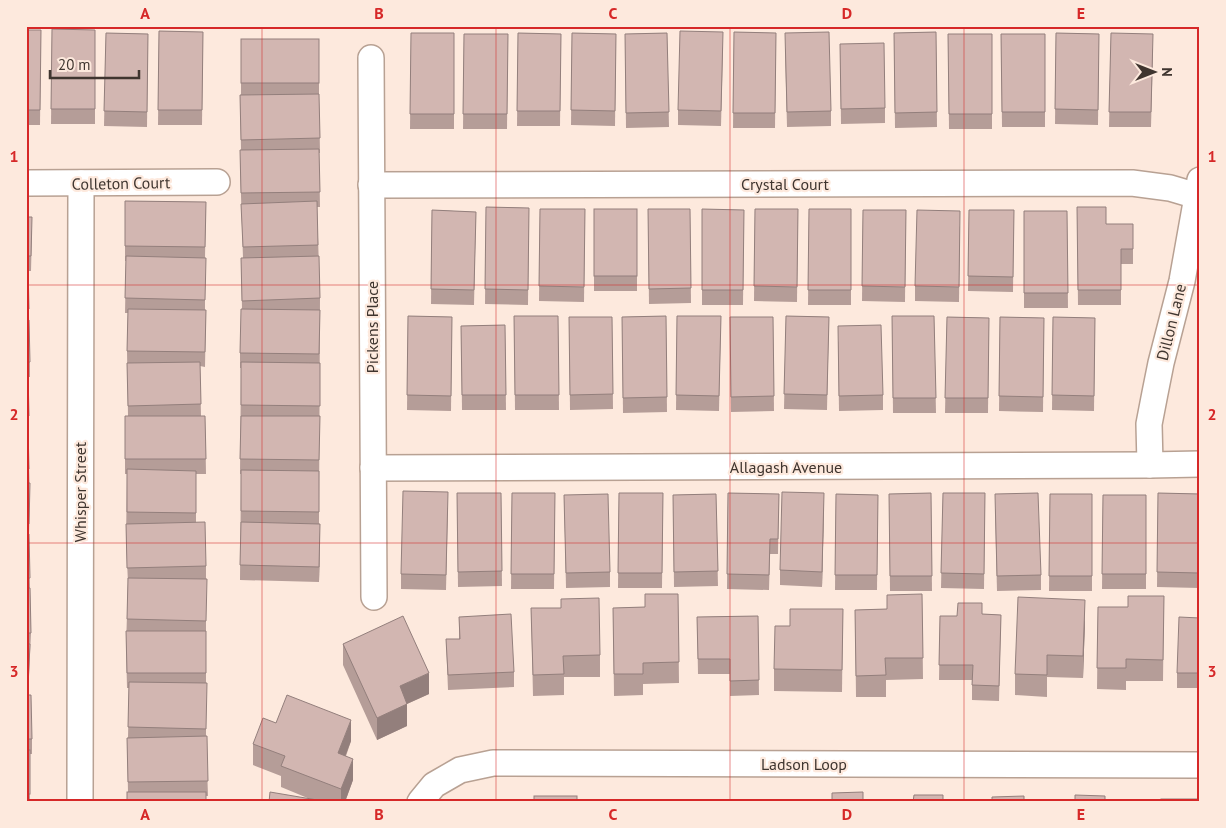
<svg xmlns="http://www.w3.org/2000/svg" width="1226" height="828" font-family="'PT Sans',sans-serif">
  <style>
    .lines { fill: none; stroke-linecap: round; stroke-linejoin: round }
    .street-casing { stroke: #b8a193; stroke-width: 28 }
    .street { stroke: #fff; stroke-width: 25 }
    .wall { fill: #b59d98 }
    .shaded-wall { fill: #937f7c }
    .building { fill: #d2b6b1; stroke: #937f7c }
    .grid { fill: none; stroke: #d62828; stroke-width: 1; stroke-opacity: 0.55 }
    .labels { text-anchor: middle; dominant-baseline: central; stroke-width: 4.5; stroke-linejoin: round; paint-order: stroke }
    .street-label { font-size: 16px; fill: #3f352f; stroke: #fde9dd }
    .neatline { fill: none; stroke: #d62828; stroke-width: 2 }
    .grid-label { font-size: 16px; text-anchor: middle; font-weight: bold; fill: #d62828 }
  </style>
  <rect width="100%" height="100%" fill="#fde9dd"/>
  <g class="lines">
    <g class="street-casing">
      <g id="street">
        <path d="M 371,58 L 374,597"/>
        <path d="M 26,183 L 217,182"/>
        <path d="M 371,185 L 1132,183 L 1170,188 L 1197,196"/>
        <path d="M 1150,465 L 1149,424 L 1155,393 L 1161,363 L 1182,281 L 1200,180"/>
        <path d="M 373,468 L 1150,465 L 1200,464"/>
        <path d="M 80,802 L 81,183"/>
        <path d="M 420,802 L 434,785 L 460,770 L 493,763 L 1200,765"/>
      </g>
    </g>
    <use href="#street" class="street"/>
  </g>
  <g class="wall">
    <path d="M 1107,26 L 1157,26 L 1157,27 Z"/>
    <path d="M 52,29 L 95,30 L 95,124 L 51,124 Z"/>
    <path d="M 26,30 L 41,30 L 40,125 L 26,125 Z"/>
    <path d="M 159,31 L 203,32 L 202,125 L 158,125 Z"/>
    <path d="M 734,32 L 776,33 L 775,128 L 733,128 Z"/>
    <path d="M 936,32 L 937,127 L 895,128 L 894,33 Z"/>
    <path d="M 106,33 L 148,34 L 147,127 L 104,126 Z"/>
    <path d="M 411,33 L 454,33 L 454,129 L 410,129 Z"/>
    <path d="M 518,33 L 561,34 L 560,126 L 517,126 Z"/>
    <path d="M 572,33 L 616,34 L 615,126 L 571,125 Z"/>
    <path d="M 667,33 L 669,127 L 626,128 L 625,34 Z"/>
    <path d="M 1056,33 L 1099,34 L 1098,125 L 1055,124 Z"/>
    <path d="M 1111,33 L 1153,49 L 1151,127 L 1109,127 Z"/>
    <path d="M 464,34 L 508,34 L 507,129 L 463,129 Z"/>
    <path d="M 948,34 L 992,34 L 992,129 L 949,129 Z"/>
    <path d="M 1001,34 L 1045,34 L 1045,127 L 1002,127 Z"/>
    <path d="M 241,39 L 319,39 L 319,98 L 320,153 L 319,153 L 320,207 L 317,207 L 320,298 L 319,524 L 320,539 L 319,582 L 240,580 L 241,474 L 240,474 L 241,368 L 240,368 L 240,353 L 242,309 L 241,258 L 243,258 L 240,165 L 241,150 L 240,95 L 241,95 Z"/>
    <path d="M 840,44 L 885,108 L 885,123 L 841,124 Z"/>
    <path d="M 723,47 L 721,126 L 678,125 L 678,110 Z"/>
    <path d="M 785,48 L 831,111 L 831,126 L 787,127 Z"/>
    <path d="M 125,201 L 206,202 L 205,258 L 205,310 L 206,310 L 205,367 L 200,366 L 201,416 L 205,416 L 206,474 L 196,474 L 196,522 L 206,566 L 206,736 L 208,796 L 128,792 L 127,738 L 128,738 L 129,688 L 127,688 L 126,646 L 128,583 L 126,539 L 127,474 L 125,474 L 125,416 L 128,416 L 127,351 L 128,313 L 125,313 L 126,261 L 125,261 Z"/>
    <path d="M 486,207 L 529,208 L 528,305 L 485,304 Z"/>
    <path d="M 1077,207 L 1106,224 L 1133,224 L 1133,264 L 1121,264 L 1121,305 L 1078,305 Z"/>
    <path d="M 540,209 L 585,209 L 584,302 L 539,301 Z"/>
    <rect x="594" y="209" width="43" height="82"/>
    <path d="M 648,209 L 690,209 L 691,303 L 649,304 Z"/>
    <path d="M 702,209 L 744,210 L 743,305 L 702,305 Z"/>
    <path d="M 755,209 L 798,209 L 797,302 L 754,301 Z"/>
    <path d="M 809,209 L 851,209 L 851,305 L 808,305 Z"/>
    <path d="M 432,210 L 476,212 L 474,305 L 431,304 Z"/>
    <path d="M 863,210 L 906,210 L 905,302 L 862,301 Z"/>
    <path d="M 969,210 L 1014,210 L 1013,292 L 968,291 Z"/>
    <path d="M 1024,211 L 1067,211 L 1068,308 L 1024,308 Z"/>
    <path d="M 26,217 L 32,232 L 31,271 L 28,271 L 30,362 L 30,377 L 28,377 L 29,416 L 29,431 L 28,431 L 30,498 L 29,537 L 31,633 L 28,695 L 32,739 L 32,754 L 30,754 L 30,802 L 26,802 Z"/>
    <path d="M 960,226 L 959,302 L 915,301 L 915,286 Z"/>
    <path d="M 408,316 L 452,317 L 451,411 L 407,410 Z"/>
    <path d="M 514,316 L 558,316 L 559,410 L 515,410 Z"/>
    <path d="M 666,316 L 667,412 L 623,413 L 622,317 Z"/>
    <path d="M 677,316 L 721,316 L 719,411 L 676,410 Z"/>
    <path d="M 786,316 L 829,317 L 827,410 L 784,409 Z"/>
    <path d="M 892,316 L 934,316 L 936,413 L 893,413 Z"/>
    <path d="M 569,317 L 612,317 L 613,409 L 570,410 Z"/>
    <path d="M 730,317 L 773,317 L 774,411 L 731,412 Z"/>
    <path d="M 947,317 L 989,318 L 988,413 L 945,413 Z"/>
    <path d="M 1000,317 L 1044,318 L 1043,412 L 999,411 Z"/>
    <path d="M 1053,317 L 1095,318 L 1094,411 L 1052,410 Z"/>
    <path d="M 505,325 L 506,410 L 462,410 L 461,326 Z"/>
    <path d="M 838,341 L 883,395 L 883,410 L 839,411 Z"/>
    <path d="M 457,493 L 501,493 L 502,586 L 458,587 Z"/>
    <path d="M 512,493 L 555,493 L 554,589 L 511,589 Z"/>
    <path d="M 619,493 L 663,493 L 662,588 L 618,588 Z"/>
    <path d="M 728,493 L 779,494 L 778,554 L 770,554 L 769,590 L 727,589 Z"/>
    <path d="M 931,493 L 932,591 L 890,591 L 889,494 Z"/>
    <path d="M 943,493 L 985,493 L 984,589 L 941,588 Z"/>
    <path d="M 1158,493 L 1200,494 L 1199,588 L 1157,587 Z"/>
    <path d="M 716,494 L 718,586 L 674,587 L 673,495 Z"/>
    <path d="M 836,494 L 878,495 L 877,590 L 835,590 Z"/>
    <path d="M 1050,494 L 1092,494 L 1092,591 L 1049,591 Z"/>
    <path d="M 564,495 L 610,572 L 610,587 L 566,588 Z"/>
    <path d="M 1103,495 L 1146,495 L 1146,589 L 1102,589 Z"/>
    <path d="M 448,507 L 446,590 L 401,589 L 401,574 Z"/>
    <path d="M 824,508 L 822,587 L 780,585 L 780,570 Z"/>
    <path d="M 995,509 L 1041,575 L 1041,590 L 997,591 Z"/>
    <path d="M 678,594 L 679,683 L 643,684 L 643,695 L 614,696 L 613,608 L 645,607 Z"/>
    <path d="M 922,594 L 923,679 L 886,680 L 886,697 L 856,697 L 855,610 L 887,609 Z"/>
    <path d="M 1164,596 L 1163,681 L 1126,681 L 1126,690 L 1097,689 L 1098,607 L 1128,607 Z"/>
    <path d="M 531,608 L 600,655 L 600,677 L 564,677 L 564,695 L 533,696 Z"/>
    <path d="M 843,609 L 842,692 L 774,691 L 774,669 L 790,626 Z"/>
    <path d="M 982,614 L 1001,615 L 999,701 L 972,700 L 972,680 L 939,680 L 940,616 L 957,616 Z"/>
    <path d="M 758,616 L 759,695 L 730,696 L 730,674 L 698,674 L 697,617 Z"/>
    <path d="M 459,617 L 514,672 L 514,687 L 448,690 L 446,639 L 459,639 Z"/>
    <path d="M 1200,618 L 1200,688 L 1177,688 L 1177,673 Z"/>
    <path d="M 1085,621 L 1083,678 L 1047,677 L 1047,697 L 1015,695 L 1015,674 Z"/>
    <path d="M 343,644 L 429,694 L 407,704 L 407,726 L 377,740 L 343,665 Z"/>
    <path d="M 276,723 L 351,741 L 346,756 L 353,780 L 345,802 L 269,802 L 310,799 L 281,787 L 281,776 L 253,765 L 253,744 Z"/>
  </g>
  <g class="shaded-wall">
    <path d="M 824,493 L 824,508 L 822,587 L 822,572 Z"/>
    <path d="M 320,524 L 320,539 L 319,582 L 319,567 Z"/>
    <path d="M 1085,600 L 1085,621 L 1083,678 L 1083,656 Z"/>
    <path d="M 429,673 L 429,694 L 400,707 L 400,686 Z"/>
    <path d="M 407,704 L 407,726 L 377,740 L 377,718 Z"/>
    <path d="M 351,720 L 351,741 L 338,775 L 338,753 Z"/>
    <path d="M 353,759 L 353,780 L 345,802 L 341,802 L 341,789 Z"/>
  </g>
  <g class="building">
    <path d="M 52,29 L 95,30 L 95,109 L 51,109 Z"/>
    <path d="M 26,30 L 41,30 L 40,110 L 26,110 Z"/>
    <path d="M 159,31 L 203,32 L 202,110 L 158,110 Z"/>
    <path d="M 680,31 L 723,32 L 721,111 L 678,110 Z"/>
    <path d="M 734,32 L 776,33 L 775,113 L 733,113 Z"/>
    <path d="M 829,32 L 831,111 L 787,112 L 785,33 Z"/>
    <path d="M 936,32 L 937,112 L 895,113 L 894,33 Z"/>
    <path d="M 106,33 L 148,34 L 147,112 L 104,111 Z"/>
    <path d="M 411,33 L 454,33 L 454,114 L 410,114 Z"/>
    <path d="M 518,33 L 561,34 L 560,111 L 517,111 Z"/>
    <path d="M 572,33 L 616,34 L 615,111 L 571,110 Z"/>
    <path d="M 667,33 L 669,112 L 626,113 L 625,34 Z"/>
    <path d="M 1056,33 L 1099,34 L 1098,110 L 1055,109 Z"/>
    <path d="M 1111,33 L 1153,34 L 1151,112 L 1109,112 Z"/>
    <path d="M 464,34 L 508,34 L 507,114 L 463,114 Z"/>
    <path d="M 948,34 L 992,34 L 992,114 L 949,114 Z"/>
    <path d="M 1001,34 L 1045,34 L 1045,112 L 1002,112 Z"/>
    <rect x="241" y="39" width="78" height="44"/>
    <path d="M 884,43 L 885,108 L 841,109 L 840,44 Z"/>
    <path d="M 319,94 L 320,138 L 241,140 L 240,95 Z"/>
    <path d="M 319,149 L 320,192 L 241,193 L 240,150 Z"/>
    <path d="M 125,201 L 206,202 L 205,247 L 125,246 Z"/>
    <path d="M 317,201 L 318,245 L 243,247 L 241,204 Z"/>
    <path d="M 486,207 L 529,208 L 528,290 L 485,289 Z"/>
    <path d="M 1077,207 L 1106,207 L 1106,224 L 1133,224 L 1133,249 L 1121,249 L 1121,290 L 1078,290 Z"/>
    <path d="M 540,209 L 585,209 L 584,287 L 539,286 Z"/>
    <rect x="594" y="209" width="43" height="67"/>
    <path d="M 648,209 L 690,209 L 691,288 L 649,289 Z"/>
    <path d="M 702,209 L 744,210 L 743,290 L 702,290 Z"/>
    <path d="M 755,209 L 798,209 L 797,287 L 754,286 Z"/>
    <path d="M 809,209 L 851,209 L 851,290 L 808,290 Z"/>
    <path d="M 432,210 L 476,212 L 474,290 L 431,289 Z"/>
    <path d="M 863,210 L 906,210 L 905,287 L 862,286 Z"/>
    <path d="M 917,210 L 960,211 L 959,287 L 915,286 Z"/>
    <path d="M 969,210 L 1014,210 L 1013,277 L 968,276 Z"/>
    <path d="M 1024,211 L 1067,211 L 1068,293 L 1024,293 Z"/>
    <path d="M 26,217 L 32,217 L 31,256 L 26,256 Z"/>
    <path d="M 126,256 L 206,258 L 205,300 L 125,298 Z"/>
    <path d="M 319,256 L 320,298 L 242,301 L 241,258 Z"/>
    <path d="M 26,266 L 28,266 L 29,309 L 26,309 Z"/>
    <path d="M 128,309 L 206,310 L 205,352 L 127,351 Z"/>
    <path d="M 241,309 L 320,310 L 319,354 L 240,353 Z"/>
    <path d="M 408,316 L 452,317 L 451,396 L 407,395 Z"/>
    <path d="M 514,316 L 558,316 L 559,395 L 515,395 Z"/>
    <path d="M 666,316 L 667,397 L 623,398 L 622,317 Z"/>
    <path d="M 677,316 L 721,316 L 719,396 L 676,395 Z"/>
    <path d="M 786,316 L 829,317 L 827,395 L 784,394 Z"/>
    <path d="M 892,316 L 934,316 L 936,398 L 893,398 Z"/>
    <path d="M 569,317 L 612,317 L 613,394 L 570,395 Z"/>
    <path d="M 730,317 L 773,317 L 774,396 L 731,397 Z"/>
    <path d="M 947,317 L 989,318 L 988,398 L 945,398 Z"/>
    <path d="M 1000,317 L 1044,318 L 1043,397 L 999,396 Z"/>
    <path d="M 1053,317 L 1095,318 L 1094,396 L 1052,395 Z"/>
    <path d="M 26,320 L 29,320 L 30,362 L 26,362 Z"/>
    <path d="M 505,325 L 506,395 L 462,395 L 461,326 Z"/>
    <path d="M 881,325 L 883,395 L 839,396 L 838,326 Z"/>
    <path d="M 200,362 L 201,404 L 128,406 L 127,363 Z"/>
    <path d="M 241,362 L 320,363 L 320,406 L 241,405 Z"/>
    <path d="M 26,374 L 28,374 L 29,416 L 26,416 Z"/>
    <path d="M 125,416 L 205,416 L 206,459 L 125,459 Z"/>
    <path d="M 241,416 L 320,416 L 319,460 L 240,459 Z"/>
    <path d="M 26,428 L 28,428 L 29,469 L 26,469 Z"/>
    <path d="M 127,469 L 196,471 L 196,513 L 127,512 Z"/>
    <path d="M 241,470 L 319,471 L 319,512 L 241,511 Z"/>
    <path d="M 26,483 L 30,483 L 29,524 L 26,524 Z"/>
    <path d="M 403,491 L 448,492 L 446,575 L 401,574 Z"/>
    <path d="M 782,492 L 824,493 L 822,572 L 780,570 Z"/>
    <path d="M 457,493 L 501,493 L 502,571 L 458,572 Z"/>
    <path d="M 512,493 L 555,493 L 554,574 L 511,574 Z"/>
    <path d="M 619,493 L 663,493 L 662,573 L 618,573 Z"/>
    <path d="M 728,493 L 779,494 L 778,539 L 770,539 L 769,575 L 727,574 Z"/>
    <path d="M 931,493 L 932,576 L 890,576 L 889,494 Z"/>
    <path d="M 943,493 L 985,493 L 984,574 L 941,573 Z"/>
    <path d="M 1038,493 L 1041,575 L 997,576 L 995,494 Z"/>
    <path d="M 1158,493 L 1200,494 L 1199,573 L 1157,572 Z"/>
    <path d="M 608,494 L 610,572 L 566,573 L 564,495 Z"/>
    <path d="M 716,494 L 718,571 L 674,572 L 673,495 Z"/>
    <path d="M 836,494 L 878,495 L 877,575 L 835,575 Z"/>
    <path d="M 1050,494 L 1092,494 L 1092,576 L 1049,576 Z"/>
    <path d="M 1103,495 L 1146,495 L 1146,574 L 1102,574 Z"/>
    <path d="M 205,522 L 206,566 L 127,568 L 126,524 Z"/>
    <path d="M 241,522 L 320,524 L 319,567 L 240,565 Z"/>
    <path d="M 26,534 L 29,534 L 30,578 L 26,578 Z"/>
    <path d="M 128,578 L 207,579 L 206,621 L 127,619 Z"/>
    <path d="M 26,588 L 30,588 L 31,633 L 26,633 Z"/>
    <path d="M 645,594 L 678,594 L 679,662 L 643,663 L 643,674 L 614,674 L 613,608 L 645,607 Z"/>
    <path d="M 922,594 L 923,658 L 885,658 L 886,675 L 856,676 L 855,610 L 887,609 L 887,595 Z"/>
    <path d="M 1128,596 L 1164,596 L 1163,660 L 1126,659 L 1126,668 L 1097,668 L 1098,607 L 1128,607 Z"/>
    <path d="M 1018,597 L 1085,600 L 1083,656 L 1047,655 L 1047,675 L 1015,674 Z"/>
    <path d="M 599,598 L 600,655 L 563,656 L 564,674 L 533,675 L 531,608 L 561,608 L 561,599 Z"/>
    <path d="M 958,603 L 982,603 L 982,614 L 1001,615 L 999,686 L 972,685 L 973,665 L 939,665 L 940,616 L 957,616 Z"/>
    <path d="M 790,609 L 843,609 L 842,670 L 774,669 L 775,626 L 790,626 Z"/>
    <path d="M 511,614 L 514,672 L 448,675 L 446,639 L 460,639 L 459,617 Z"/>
    <path d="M 403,616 L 429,673 L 400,686 L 407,704 L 377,718 L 343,644 Z"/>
    <path d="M 758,616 L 759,680 L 730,681 L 730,659 L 698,659 L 697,617 Z"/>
    <path d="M 1179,617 L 1200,618 L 1200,673 L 1177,673 Z"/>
    <path d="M 126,631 L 206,631 L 206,673 L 127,673 Z"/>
    <path d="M 26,644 L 30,644 L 28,687 L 26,687 Z"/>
    <path d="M 129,682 L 207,683 L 206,729 L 128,727 Z"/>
    <path d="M 26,695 L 31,695 L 32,739 L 26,739 Z"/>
    <path d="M 287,695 L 351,720 L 338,753 L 353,759 L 341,789 L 281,766 L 285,756 L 253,744 L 263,718 L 276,723 Z"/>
    <path d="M 207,736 L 208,781 L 128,782 L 127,738 Z"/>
    <rect x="26" y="750" width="4" height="44"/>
    <rect x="127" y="792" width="79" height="10"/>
    <path d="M 270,792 L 329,802 L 269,802 Z"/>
    <path d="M 863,792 L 863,802 L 832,802 L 832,793 Z"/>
    <path d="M 914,795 L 943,795 L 943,802 L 913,802 Z"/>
    <path d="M 1075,795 L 1105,796 L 1105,802 L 1075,802 Z"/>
    <rect x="534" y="796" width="43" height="6"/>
    <path d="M 1024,796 L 1024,802 L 992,802 L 992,797 Z"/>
    <rect x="1161" y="799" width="37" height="3"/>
    <rect x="593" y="800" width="27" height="2"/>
    <rect x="754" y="800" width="34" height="2"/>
  </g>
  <path class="grid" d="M 262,26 L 262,802M 496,26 L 496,802M 730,26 L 730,802M 964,26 L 964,802M 26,285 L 1200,285M 26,543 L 1200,543"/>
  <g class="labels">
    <g class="street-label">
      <text transform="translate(121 183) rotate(-1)">Colleton Court</text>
      <text x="785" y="184">Crystal Court</text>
      <text transform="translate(1171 322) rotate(-76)">Dillon Lane</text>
      <text transform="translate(372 327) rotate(-90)">Pickens Place</text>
      <text x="786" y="467">Allagash Avenue</text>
      <text transform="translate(80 492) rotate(-90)">Whisper Street</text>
      <text x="804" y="764">Ladson Loop</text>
    </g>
  </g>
  <rect width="1226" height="828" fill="none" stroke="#fde9dd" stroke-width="55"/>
  <g transform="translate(1154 72) rotate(90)" stroke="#fde9dd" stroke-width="4" paint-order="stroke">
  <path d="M0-4L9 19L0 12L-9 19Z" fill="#3f352f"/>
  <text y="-8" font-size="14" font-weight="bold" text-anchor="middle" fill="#3f352f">N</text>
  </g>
  <path d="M50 70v8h89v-8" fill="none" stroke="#3f352f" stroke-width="2.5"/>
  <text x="58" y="70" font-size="15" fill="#3f352f" stroke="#fde9dd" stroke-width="4" paint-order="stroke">20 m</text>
  <rect x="28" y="28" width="1170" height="772" class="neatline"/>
  <g class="grid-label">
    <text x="145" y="19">A</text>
    <text x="379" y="19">B</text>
    <text x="613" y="19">C</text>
    <text x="847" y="19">D</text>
    <text x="1081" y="19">E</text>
    <text x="14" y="162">1</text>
    <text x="1212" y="162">1</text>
    <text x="14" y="420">2</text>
    <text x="1212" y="420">2</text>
    <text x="14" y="677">3</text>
    <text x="1212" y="677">3</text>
    <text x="145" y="820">A</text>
    <text x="379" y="820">B</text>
    <text x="613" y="820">C</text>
    <text x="847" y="820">D</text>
    <text x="1081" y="820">E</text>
  </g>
</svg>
